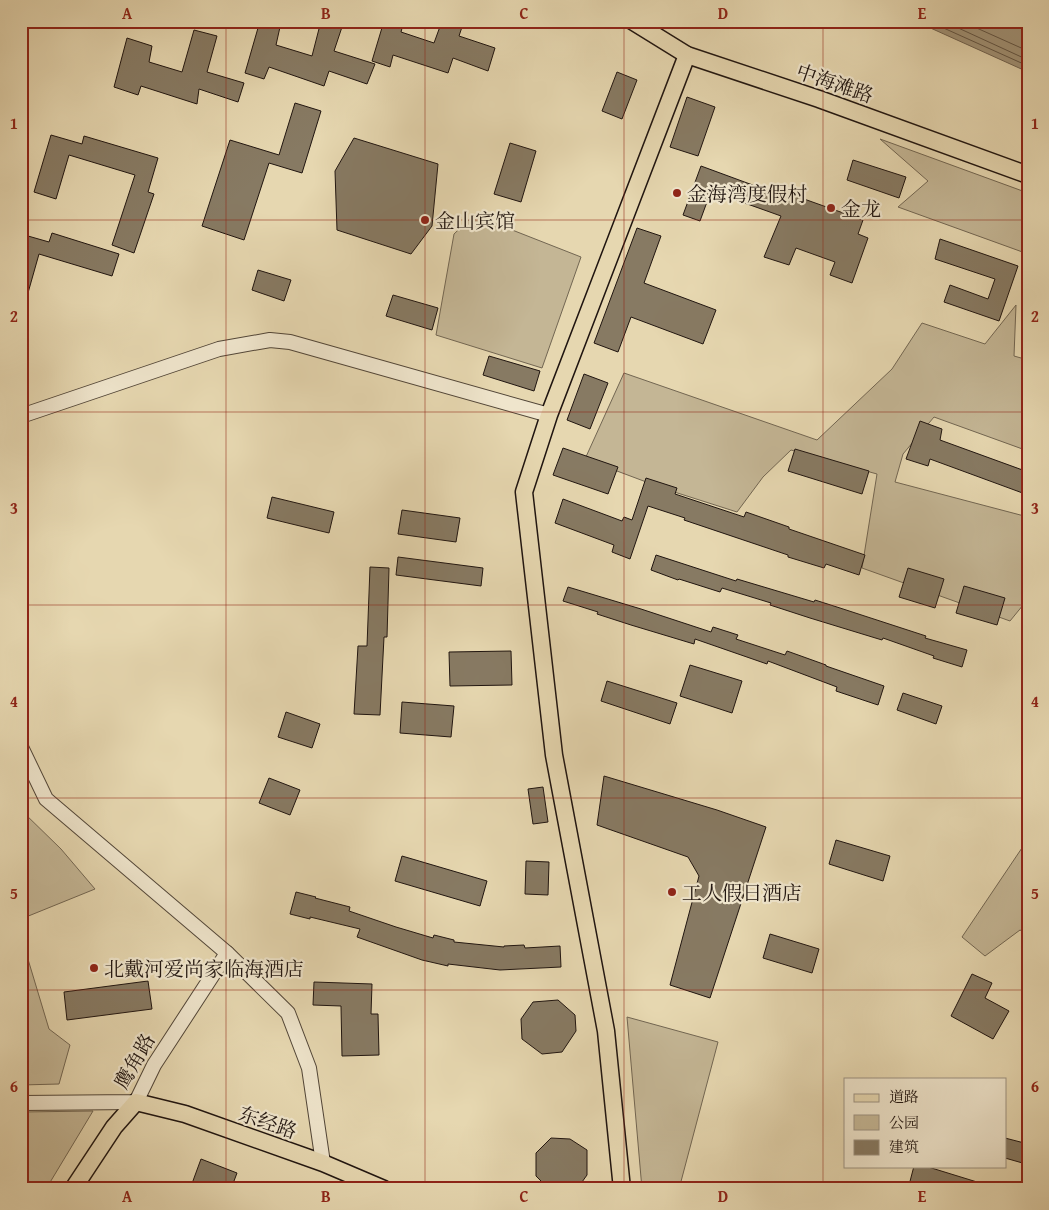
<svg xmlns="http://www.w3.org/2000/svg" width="1049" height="1210" font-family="'Gentium Book Plus','Noto Serif SC',serif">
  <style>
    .green { fill: #c4b695; stroke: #726652 }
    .water { fill: #a3957a; stroke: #6f6250 }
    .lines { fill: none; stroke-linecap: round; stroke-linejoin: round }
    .shore { stroke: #625545; stroke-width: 1 }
    .building { fill: #877a63; stroke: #201510 }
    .minor-casing { stroke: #524638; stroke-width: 16 }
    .major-casing { stroke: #201510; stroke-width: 19 }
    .minor { stroke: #efe5cc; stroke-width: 14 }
    .major { stroke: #e6d7b0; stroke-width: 16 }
    .grid { fill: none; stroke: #8f2418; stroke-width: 1; stroke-opacity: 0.55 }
    .poi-dot { fill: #8f2418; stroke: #efe5cc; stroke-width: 2 }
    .labels { text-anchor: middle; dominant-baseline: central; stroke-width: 4.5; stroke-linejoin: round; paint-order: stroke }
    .street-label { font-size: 20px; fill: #201510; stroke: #efe5cc }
    .poi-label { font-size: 20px; fill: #201510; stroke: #efe5cc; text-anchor: start }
    .neatline { fill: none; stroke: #8f2418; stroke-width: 2 }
    .grid-label { font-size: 16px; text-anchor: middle; font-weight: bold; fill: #8f2418 }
  </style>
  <rect width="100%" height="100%" fill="#e6d7b0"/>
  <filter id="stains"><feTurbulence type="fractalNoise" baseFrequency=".004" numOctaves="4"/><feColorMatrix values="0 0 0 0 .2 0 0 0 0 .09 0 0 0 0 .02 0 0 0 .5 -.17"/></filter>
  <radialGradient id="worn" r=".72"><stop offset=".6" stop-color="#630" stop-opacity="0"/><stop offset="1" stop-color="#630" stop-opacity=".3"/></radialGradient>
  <g class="green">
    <path d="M 880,139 L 1028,193 L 1028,254 L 898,207 L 928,181 Z"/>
    <path d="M 474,215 L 581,257 L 542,368 L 436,335 L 454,234 Z"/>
    <path d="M 1016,305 L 1014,356 L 1028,360 L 1028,451 L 934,417 L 903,454 L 895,482 L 1028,517 L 1028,599 L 1010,621 L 862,568 L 877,474 L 791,450 L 763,477 L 737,512 L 665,489 L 585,459 L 624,373 L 817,440 L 892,369 L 922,323 L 985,344 Z"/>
    <path d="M 21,810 L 61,849 L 95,889 L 21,919 Z"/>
    <path d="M 1028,839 L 1028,934 L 1020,930 L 985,956 L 962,937 Z"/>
    <path d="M 21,936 L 49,1029 L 70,1045 L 59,1084 L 21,1085 Z"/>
    <path d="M 627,1017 L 718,1042 L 679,1189 L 642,1189 Z"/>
    <path d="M 93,1111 L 46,1189 L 21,1189 L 21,1112 Z"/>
  </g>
  <path class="water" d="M 915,21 L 1028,21 L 1028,72 Z"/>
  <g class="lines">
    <g class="shore">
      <path d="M 928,21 L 1028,66"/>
      <path d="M 943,21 L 1028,60"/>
      <path d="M 961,21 L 1028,51"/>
    </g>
  </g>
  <g class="building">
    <path d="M 260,21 L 267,21 L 280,27 L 276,45 L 312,56 L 321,21 L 344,21 L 334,51 L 375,64 L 367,84 L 329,71 L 324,86 L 269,67 L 264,79 L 245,73 Z"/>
    <path d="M 384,21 L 404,21 L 401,32 L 434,43 L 442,21 L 464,21 L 459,36 L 495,48 L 488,71 L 453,58 L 448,73 L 393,55 L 390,67 L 372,61 Z"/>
    <path d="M 194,30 L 217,36 L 207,72 L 244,83 L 238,102 L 199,89 L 197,104 L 141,86 L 138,95 L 114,87 L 127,38 L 152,46 L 149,62 L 182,72 Z"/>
    <path d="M 617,72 L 637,80 L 622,119 L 602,111 Z"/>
    <path d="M 687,97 L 715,107 L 698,156 L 670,147 Z"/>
    <path d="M 295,103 L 321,111 L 302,173 L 269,163 L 244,240 L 202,226 L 230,140 L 279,155 Z"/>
    <path d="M 51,135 L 82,144 L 84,136 L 158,158 L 148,192 L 154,194 L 134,253 L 112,245 L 135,175 L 69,155 L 56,199 L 34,192 Z"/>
    <path d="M 354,138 L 438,164 L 432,226 L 411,254 L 337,230 L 335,171 Z"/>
    <path d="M 510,143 L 536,151 L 521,202 L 494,194 Z"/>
    <path d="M 853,160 L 906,177 L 899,198 L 847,180 Z"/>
    <path d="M 701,166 L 788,198 L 790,194 L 863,220 L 858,234 L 868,238 L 852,283 L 830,275 L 835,262 L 796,248 L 789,265 L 764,257 L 781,216 L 711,191 L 700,221 L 683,215 Z"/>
    <path d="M 637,228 L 661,236 L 644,283 L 716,310 L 703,344 L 631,317 L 618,352 L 594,343 Z"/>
    <path d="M 52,233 L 119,254 L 112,276 L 39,254 L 24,307 L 21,306 L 21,234 L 49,242 Z"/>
    <path d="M 940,239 L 1018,266 L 999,321 L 944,302 L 950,285 L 988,299 L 995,279 L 935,259 Z"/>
    <path d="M 258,270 L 291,280 L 284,301 L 252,290 Z"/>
    <path d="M 393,295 L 438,308 L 432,330 L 386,316 Z"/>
    <path d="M 489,356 L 540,371 L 534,391 L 483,375 Z"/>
    <path d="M 584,374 L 608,383 L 590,429 L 567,420 Z"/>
    <path d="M 920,421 L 942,429 L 940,440 L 1028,472 L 1028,495 L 930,459 L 928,466 L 906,459 Z"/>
    <path d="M 563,448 L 618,467 L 608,494 L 553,475 Z"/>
    <path d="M 795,449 L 869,471 L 862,494 L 788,471 Z"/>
    <path d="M 646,478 L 677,488 L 675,494 L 744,517 L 746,512 L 789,527 L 789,529 L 865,555 L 859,575 L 826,564 L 824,568 L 788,557 L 788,555 L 684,520 L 685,518 L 648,506 L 630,559 L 612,552 L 614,545 L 555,523 L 563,499 L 622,521 L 624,517 L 632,520 Z"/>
    <path d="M 272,497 L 334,512 L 329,533 L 267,518 Z"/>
    <path d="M 402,510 L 460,518 L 456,542 L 398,534 Z"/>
    <path d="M 656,555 L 736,581 L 737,579 L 814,602 L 815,600 L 840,608 L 926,636 L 925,638 L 967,650 L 962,667 L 933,658 L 934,656 L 883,638 L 882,640 L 810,618 L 770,605 L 771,603 L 722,588 L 720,592 L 679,579 L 678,580 L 651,570 Z"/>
    <path d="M 398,557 L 483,568 L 481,586 L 396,575 Z"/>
    <path d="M 370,567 L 389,568 L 387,637 L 384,637 L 380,715 L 354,714 L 358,646 L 367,646 Z"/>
    <path d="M 908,568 L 944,579 L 935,608 L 899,597 Z"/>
    <path d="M 964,586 L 1005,598 L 997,625 L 956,613 Z"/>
    <path d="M 568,587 L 641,609 L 711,632 L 713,627 L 738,635 L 736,639 L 785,655 L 787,651 L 826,665 L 826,666 L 884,686 L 878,705 L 836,691 L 837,687 L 768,661 L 767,664 L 695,639 L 694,644 L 631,625 L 597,614 L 598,612 L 563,601 Z"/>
    <path d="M 511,651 L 512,685 L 450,686 L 449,652 Z"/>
    <path d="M 690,665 L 742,681 L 732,713 L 680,696 Z"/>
    <path d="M 607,681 L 677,703 L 670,724 L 601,701 Z"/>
    <path d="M 903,693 L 942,706 L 936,724 L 897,710 Z"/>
    <path d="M 402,702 L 454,706 L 451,737 L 400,733 Z"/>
    <path d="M 286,712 L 320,724 L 312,748 L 278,737 Z"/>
    <path d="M 604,776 L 717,810 L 766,827 L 710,998 L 670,985 L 699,876 L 688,857 L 597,825 Z"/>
    <path d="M 269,778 L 300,790 L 290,815 L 259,803 Z"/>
    <path d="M 543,787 L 548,822 L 533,824 L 528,789 Z"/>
    <path d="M 836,840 L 890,856 L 883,881 L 829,864 Z"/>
    <path d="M 402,856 L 487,881 L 480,906 L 395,881 Z"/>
    <path d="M 526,861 L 549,862 L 548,895 L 525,894 Z"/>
    <path d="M 296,892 L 316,897 L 315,898 L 350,907 L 349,911 L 396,927 L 433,938 L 434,935 L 454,940 L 454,942 L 504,947 L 504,946 L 524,945 L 525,948 L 560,946 L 561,967 L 500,970 L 448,964 L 448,966 L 422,960 L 357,937 L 360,929 L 310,917 L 310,919 L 290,914 Z"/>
    <path d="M 770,934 L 819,949 L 812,973 L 763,958 Z"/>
    <path d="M 972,974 L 992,983 L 985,998 L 1009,1011 L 993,1039 L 951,1016 Z"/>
    <path d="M 148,981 L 152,1009 L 67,1020 L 64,992 Z"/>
    <path d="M 314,982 L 372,984 L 371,1014 L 378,1014 L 379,1055 L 342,1056 L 341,1006 L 313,1005 Z"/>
    <path d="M 558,1000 L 575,1015 L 576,1031 L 562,1052 L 542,1054 L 522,1039 L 521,1019 L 533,1002 Z"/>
    <path d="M 551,1138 L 570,1139 L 587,1150 L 587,1175 L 577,1189 L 549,1189 L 536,1176 L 536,1153 Z"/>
    <path d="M 1005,1138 L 1028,1144 L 1028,1155 L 1026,1164 L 1005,1158 Z"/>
    <path d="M 201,1159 L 237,1173 L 231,1189 L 190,1189 Z"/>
    <path d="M 914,1166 L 925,1166 L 990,1186 L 990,1189 L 908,1189 Z"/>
  </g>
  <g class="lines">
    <g class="minor-casing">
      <g id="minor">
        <path d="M 21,416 L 219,349 L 270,340 L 290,342 L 549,415"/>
        <path d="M 21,747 L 46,799 L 227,953 L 288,1013 L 309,1068 L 323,1163"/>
        <path d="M 21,1103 L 136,1102 L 154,1065 L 227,953"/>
      </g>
    </g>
    <g class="major-casing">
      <g id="major">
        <path d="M 632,21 L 687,55 L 819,99 L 1028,175"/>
        <path d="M 73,1189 L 114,1127 L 136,1102 L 185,1114 L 323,1163 L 384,1189"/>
        <path d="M 622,1189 L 606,1031 L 554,755 L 524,492 L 549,415 L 687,55"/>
      </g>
    </g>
    <use href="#minor" class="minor"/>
    <use href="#major" class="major"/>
  </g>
  <path class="grid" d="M 226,21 L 226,1189M 425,21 L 425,1189M 624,21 L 624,1189M 823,21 L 823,1189M 21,220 L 1028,220M 21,412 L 1028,412M 21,605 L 1028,605M 21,798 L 1028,798M 21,990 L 1028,990"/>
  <g class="poi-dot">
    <circle cx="677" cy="193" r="5"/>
    <circle cx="831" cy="208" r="5"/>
    <circle cx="425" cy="220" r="5"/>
    <circle cx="672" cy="892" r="5"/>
    <circle cx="94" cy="968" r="5"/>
  </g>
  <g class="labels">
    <g class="street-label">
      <text transform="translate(835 83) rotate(19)">中海滩路</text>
      <text transform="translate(134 1061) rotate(-60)">鹰角路</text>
      <text transform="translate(268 1122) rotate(19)">东经路</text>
    </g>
    <g class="poi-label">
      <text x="687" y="193">金海湾度假村</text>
      <text x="841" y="208">金龙</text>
      <text x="435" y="220">金山宾馆</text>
      <text x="682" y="892">工人假日酒店</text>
      <text x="104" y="968">北戴河爱尚家临海酒店</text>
    </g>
  </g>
  <rect width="1049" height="1210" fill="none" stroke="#e6d7b0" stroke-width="55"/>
  <rect x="844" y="1078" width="162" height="90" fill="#efe5cc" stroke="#9c9281"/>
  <rect x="854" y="1094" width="25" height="8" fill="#e6d7b0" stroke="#9c9281"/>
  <text x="889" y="1102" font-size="15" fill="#201510">道路</text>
  <rect x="854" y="1115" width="25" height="15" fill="#c4b695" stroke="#9c9281"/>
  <text x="889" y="1128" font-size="15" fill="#201510">公园</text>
  <rect x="854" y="1140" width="25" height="15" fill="#877a63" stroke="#9c9281"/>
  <text x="889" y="1152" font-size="15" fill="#201510">建筑</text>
  <rect x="28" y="28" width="994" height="1154" class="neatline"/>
  <g class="grid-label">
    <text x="127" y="19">A</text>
    <text x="326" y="19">B</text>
    <text x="524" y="19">C</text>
    <text x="723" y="19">D</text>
    <text x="922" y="19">E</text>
    <text x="14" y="129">1</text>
    <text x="1035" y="129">1</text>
    <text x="14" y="322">2</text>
    <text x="1035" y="322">2</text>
    <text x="14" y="514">3</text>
    <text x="1035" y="514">3</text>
    <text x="14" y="707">4</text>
    <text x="1035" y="707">4</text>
    <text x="14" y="899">5</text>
    <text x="1035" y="899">5</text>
    <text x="14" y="1092">6</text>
    <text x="1035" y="1092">6</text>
    <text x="127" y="1202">A</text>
    <text x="326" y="1202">B</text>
    <text x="524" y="1202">C</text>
    <text x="723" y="1202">D</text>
    <text x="922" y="1202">E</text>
  </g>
  <rect width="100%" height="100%" filter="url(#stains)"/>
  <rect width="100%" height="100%" fill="url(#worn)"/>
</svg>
